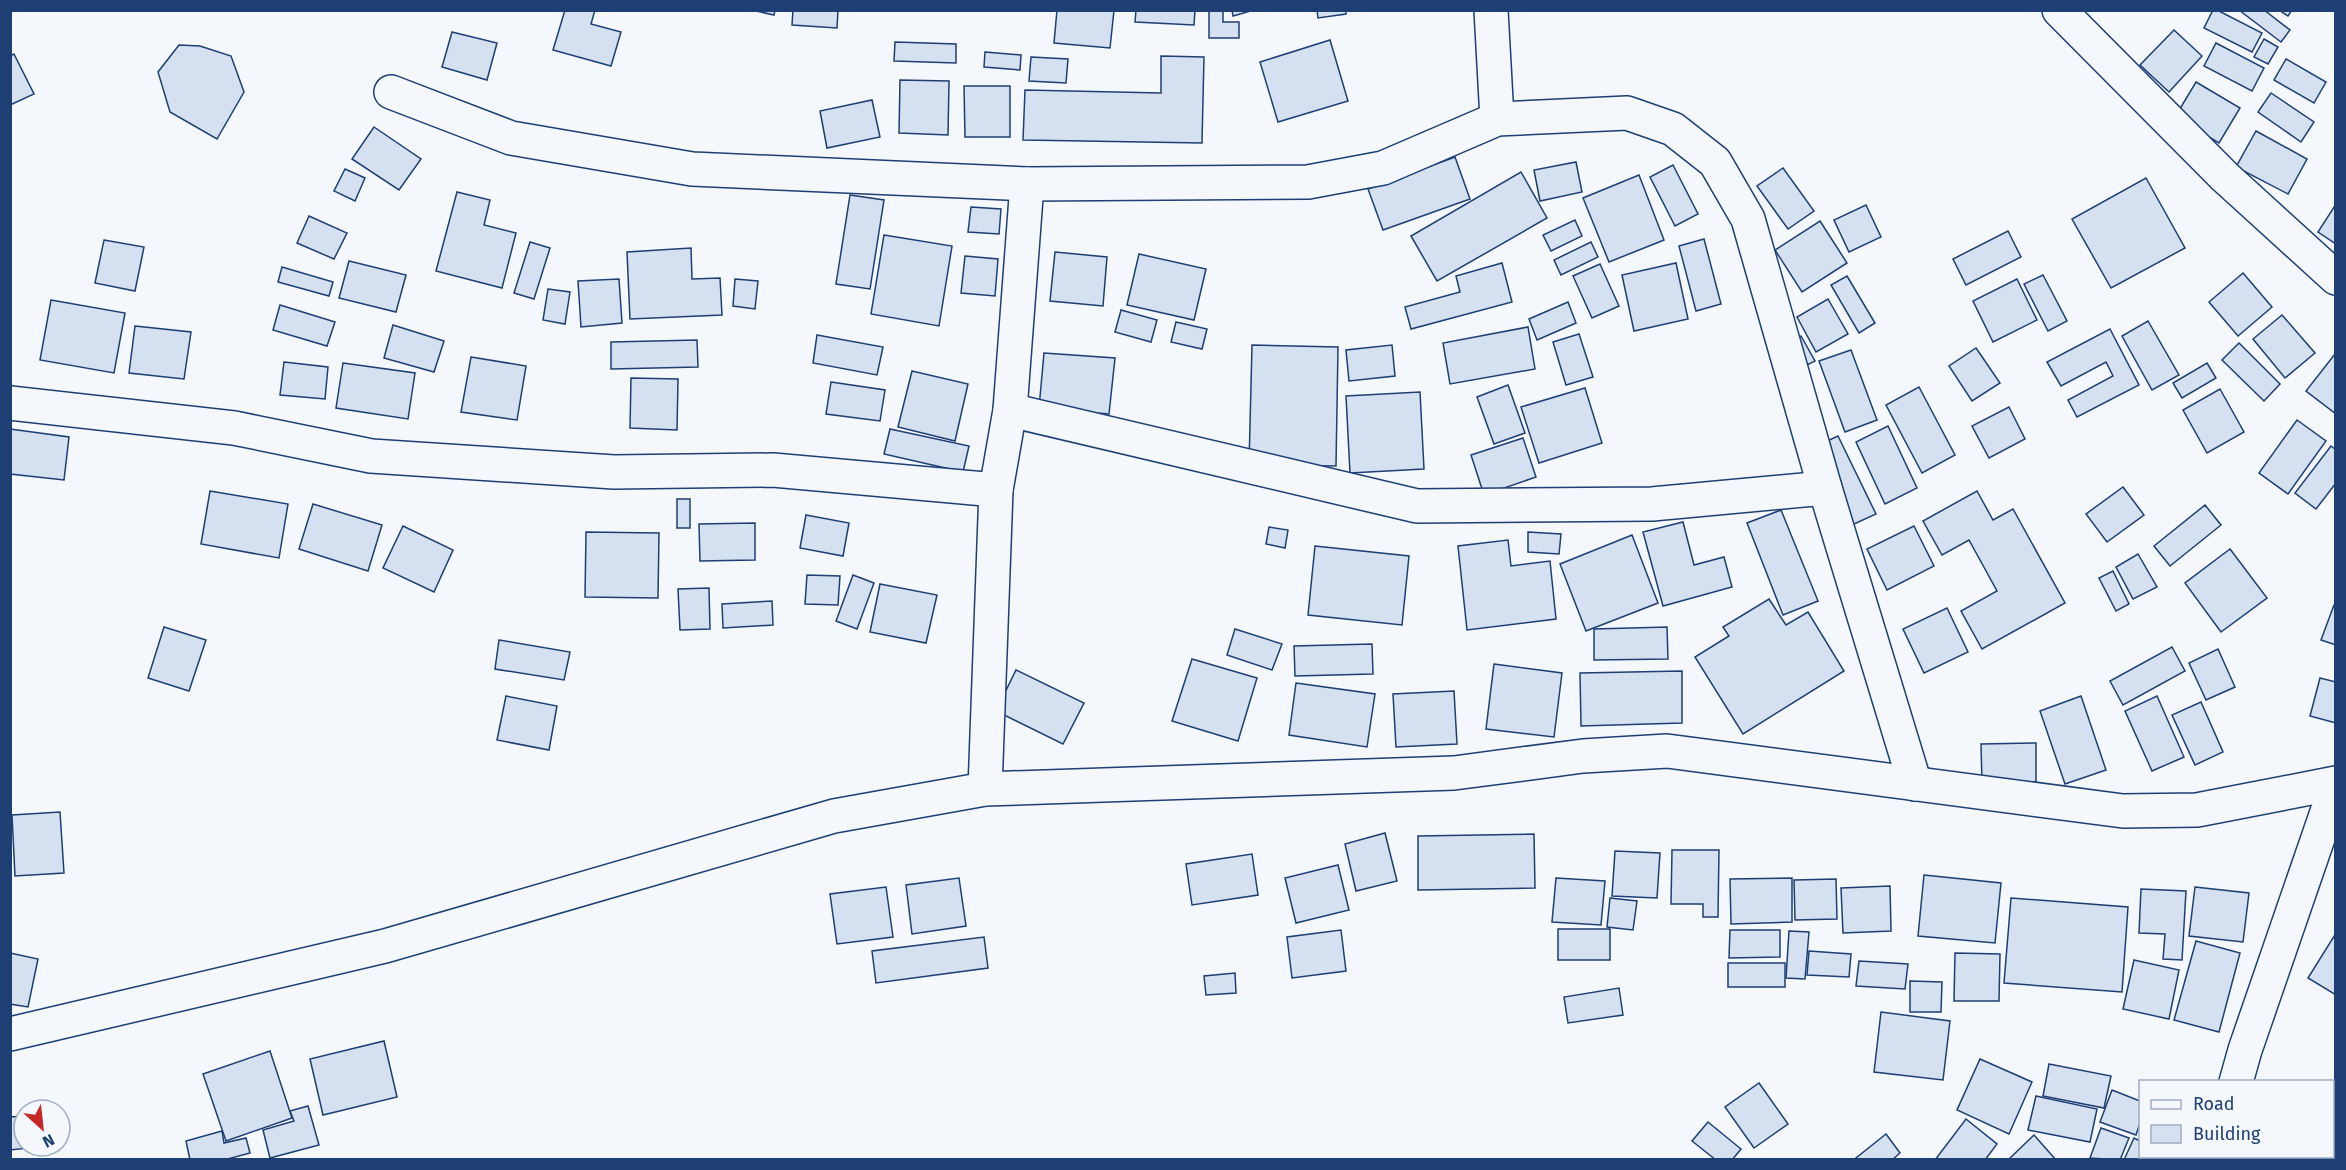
<svg xmlns="http://www.w3.org/2000/svg" width="2346" height="1170" font-family="'Fira Sans',sans-serif">
  <style>
    .building { fill: #d5e0f0; stroke: #1d3f73; stroke-width: 1.5 }
    .lines { fill: none; stroke-linecap: round; stroke-linejoin: round }
    .street-casing { stroke: #1d3f73; stroke-width: 36 }
    .street { stroke: #f4f7fb; stroke-width: 33 }
  </style>
  <rect width="100%" height="100%" fill="#f4f7fb"/>
  <g class="building">
    <path d="M 565,10 L 595,10 L 591,24 L 621,32 L 611,66 L 553,50 Z"/>
    <path d="M 751,10 L 775,10 L 774,15 Z"/>
    <path d="M 793,10 L 838,10 L 837,28 L 792,25 Z"/>
    <path d="M 1057,10 L 1114,10 L 1110,48 L 1054,43 Z"/>
    <path d="M 1136,10 L 1195,10 L 1194,25 L 1135,22 Z"/>
    <path d="M 1209,10 L 1223,10 L 1223,22 L 1239,22 L 1239,38 L 1209,38 Z"/>
    <path d="M 1232,10 L 1254,10 L 1233,16 Z"/>
    <path d="M 1317,10 L 1346,10 L 1346,14 L 1318,18 Z"/>
    <path d="M 2213,10 L 2217,10 L 2262,33 L 2252,52 L 2204,28 Z"/>
    <path d="M 2239,10 L 2264,10 L 2290,30 L 2281,42 Z"/>
    <path d="M 2279,10 L 2292,10 L 2288,16 Z"/>
    <path d="M 2174,30 L 2202,56 L 2169,92 L 2140,65 Z"/>
    <path d="M 452,32 L 497,43 L 487,80 L 442,67 Z"/>
    <path d="M 2264,39 L 2278,47 L 2268,64 L 2254,57 Z"/>
    <path d="M 1330,40 L 1348,101 L 1278,122 L 1260,62 Z"/>
    <path d="M 895,42 L 956,44 L 956,63 L 894,61 Z"/>
    <path d="M 2216,43 L 2264,68 L 2252,91 L 2204,66 Z"/>
    <path d="M 179,45 L 200,46 L 231,56 L 244,92 L 217,139 L 170,112 L 158,72 Z"/>
    <path d="M 985,52 L 1021,55 L 1020,70 L 984,67 Z"/>
    <path d="M 14,54 L 34,94 L 10,105 L 10,56 Z"/>
    <path d="M 1161,56 L 1204,57 L 1202,143 L 1023,140 L 1025,90 L 1161,93 Z"/>
    <path d="M 1031,57 L 1068,59 L 1066,83 L 1029,81 Z"/>
    <path d="M 2286,59 L 2326,82 L 2314,103 L 2274,80 Z"/>
    <path d="M 900,80 L 949,81 L 948,135 L 899,133 Z"/>
    <path d="M 2196,82 L 2240,108 L 2219,143 L 2175,117 Z"/>
    <path d="M 964,86 L 1010,86 L 1010,137 L 965,137 Z"/>
    <path d="M 2271,93 L 2314,122 L 2301,142 L 2258,112 Z"/>
    <path d="M 872,100 L 880,137 L 827,148 L 820,111 Z"/>
    <path d="M 374,127 L 421,159 L 399,190 L 352,159 Z"/>
    <path d="M 2256,131 L 2307,159 L 2288,194 L 2236,167 Z"/>
    <path d="M 1455,157 L 1470,199 L 1383,230 L 1368,189 Z"/>
    <path d="M 1576,162 L 1582,192 L 1540,201 L 1534,170 Z"/>
    <path d="M 1673,165 L 1698,214 L 1675,226 L 1650,177 Z"/>
    <path d="M 1783,168 L 1814,211 L 1788,229 L 1757,186 Z"/>
    <path d="M 345,169 L 365,178 L 355,201 L 334,191 Z"/>
    <path d="M 1521,172 L 1547,218 L 1437,281 L 1411,236 Z"/>
    <path d="M 1639,175 L 1664,240 L 1609,262 L 1583,198 Z"/>
    <path d="M 2146,178 L 2185,248 L 2111,288 L 2072,219 Z"/>
    <path d="M 457,192 L 490,200 L 484,225 L 516,233 L 502,288 L 436,271 Z"/>
    <path d="M 850,195 L 884,200 L 870,289 L 836,284 Z"/>
    <path d="M 2336,204 L 2336,244 L 2318,232 Z"/>
    <path d="M 1866,205 L 1881,237 L 1849,252 L 1834,220 Z"/>
    <path d="M 971,207 L 1001,209 L 999,234 L 968,232 Z"/>
    <path d="M 309,216 L 347,233 L 334,259 L 297,243 Z"/>
    <path d="M 1575,220 L 1582,236 L 1551,251 L 1543,235 Z"/>
    <path d="M 1820,221 L 1847,263 L 1802,292 L 1775,250 Z"/>
    <path d="M 2008,231 L 2021,257 L 1966,285 L 1953,259 Z"/>
    <path d="M 884,235 L 952,246 L 939,326 L 871,314 Z"/>
    <path d="M 1704,239 L 1721,304 L 1696,311 L 1679,246 Z"/>
    <path d="M 104,240 L 144,247 L 135,291 L 95,283 Z"/>
    <path d="M 530,242 L 550,248 L 534,299 L 514,293 Z"/>
    <path d="M 1591,242 L 1598,257 L 1561,275 L 1554,260 Z"/>
    <path d="M 691,248 L 692,279 L 720,278 L 722,315 L 630,319 L 627,252 Z"/>
    <path d="M 1055,252 L 1107,257 L 1103,306 L 1050,301 Z"/>
    <path d="M 1139,254 L 1206,269 L 1194,320 L 1127,305 Z"/>
    <path d="M 965,256 L 998,259 L 995,296 L 961,293 Z"/>
    <path d="M 349,261 L 406,275 L 396,312 L 339,298 Z"/>
    <path d="M 1502,263 L 1512,302 L 1411,329 L 1405,307 L 1460,292 L 1456,276 Z"/>
    <path d="M 1676,263 L 1688,319 L 1634,331 L 1622,275 Z"/>
    <path d="M 1600,264 L 1619,306 L 1592,318 L 1573,276 Z"/>
    <path d="M 282,267 L 333,282 L 329,296 L 278,282 Z"/>
    <path d="M 2243,273 L 2272,307 L 2238,336 L 2209,302 Z"/>
    <path d="M 2043,275 L 2067,321 L 2048,331 L 2024,284 Z"/>
    <path d="M 1847,276 L 1875,323 L 1859,333 L 1831,285 Z"/>
    <path d="M 619,279 L 622,323 L 581,327 L 578,281 Z"/>
    <path d="M 735,279 L 758,281 L 755,309 L 733,306 Z"/>
    <path d="M 2017,279 L 2037,320 L 1993,342 L 1973,301 Z"/>
    <path d="M 548,289 L 570,292 L 565,324 L 543,320 Z"/>
    <path d="M 1828,299 L 1848,334 L 1816,352 L 1797,317 Z"/>
    <path d="M 51,300 L 125,313 L 114,373 L 40,360 Z"/>
    <path d="M 1568,302 L 1576,323 L 1537,340 L 1529,319 Z"/>
    <path d="M 280,305 L 335,322 L 327,346 L 273,330 Z"/>
    <path d="M 1121,310 L 1157,320 L 1151,342 L 1115,332 Z"/>
    <path d="M 2282,315 L 2315,353 L 2285,378 L 2253,339 Z"/>
    <path d="M 2148,321 L 2179,375 L 2152,390 L 2122,336 Z"/>
    <path d="M 1176,322 L 1207,329 L 1202,349 L 1171,342 Z"/>
    <path d="M 393,325 L 444,341 L 434,372 L 384,358 Z"/>
    <path d="M 135,326 L 191,332 L 184,379 L 129,373 Z"/>
    <path d="M 1528,327 L 1535,369 L 1450,384 L 1443,343 Z"/>
    <path d="M 2110,329 L 2139,385 L 2077,417 L 2068,400 L 2113,376 L 2106,362 L 2061,386 L 2047,362 Z"/>
    <path d="M 1579,334 L 1593,377 L 1566,385 L 1553,342 Z"/>
    <path d="M 817,335 L 883,347 L 877,375 L 813,363 Z"/>
    <path d="M 1801,336 L 1815,361 L 1801,368 L 1788,344 Z"/>
    <path d="M 697,340 L 698,367 L 611,369 L 611,342 Z"/>
    <path d="M 2239,343 L 2280,384 L 2264,401 L 2222,360 Z"/>
    <path d="M 1252,345 L 1338,347 L 1336,466 L 1249,465 Z"/>
    <path d="M 1392,345 L 1395,376 L 1349,381 L 1346,350 Z"/>
    <path d="M 1976,348 L 2000,383 L 1972,401 L 1949,366 Z"/>
    <path d="M 1851,350 L 1877,420 L 1845,432 L 1819,361 Z"/>
    <path d="M 1044,353 L 1115,358 L 1109,414 L 1039,408 Z"/>
    <path d="M 2335,354 L 2336,354 L 2336,414 L 2306,391 Z"/>
    <path d="M 471,357 L 526,366 L 517,420 L 461,412 Z"/>
    <path d="M 284,362 L 328,367 L 325,399 L 280,395 Z"/>
    <path d="M 343,363 L 415,373 L 408,419 L 336,408 Z"/>
    <path d="M 2207,363 L 2216,378 L 2182,398 L 2173,383 Z"/>
    <path d="M 912,371 L 968,384 L 955,441 L 898,427 Z"/>
    <path d="M 631,378 L 678,379 L 677,430 L 630,428 Z"/>
    <path d="M 831,382 L 885,390 L 880,421 L 826,414 Z"/>
    <path d="M 1508,385 L 1525,433 L 1494,444 L 1477,397 Z"/>
    <path d="M 1919,387 L 1955,455 L 1922,473 L 1886,405 Z"/>
    <path d="M 1585,388 L 1602,443 L 1539,463 L 1521,407 Z"/>
    <path d="M 2220,389 L 2244,432 L 2207,453 L 2183,410 Z"/>
    <path d="M 1420,392 L 1424,469 L 1350,473 L 1346,396 Z"/>
    <path d="M 2009,407 L 2025,439 L 1989,458 L 1972,426 Z"/>
    <path d="M 2297,420 L 2326,441 L 2288,494 L 2259,473 Z"/>
    <path d="M 1888,426 L 1917,488 L 1885,504 L 1856,442 Z"/>
    <path d="M 10,429 L 69,437 L 64,480 L 10,474 Z"/>
    <path d="M 890,429 L 969,446 L 963,472 L 884,454 Z"/>
    <path d="M 1838,436 L 1876,514 L 1852,525 L 1814,447 Z"/>
    <path d="M 1523,438 L 1536,477 L 1484,495 L 1471,455 Z"/>
    <path d="M 2331,446 L 2336,450 L 2336,483 L 2316,509 L 2295,493 Z"/>
    <path d="M 2123,487 L 2144,515 L 2107,542 L 2086,514 Z"/>
    <path d="M 210,491 L 288,504 L 279,558 L 201,544 Z"/>
    <path d="M 1977,491 L 1993,520 L 2013,509 L 2065,603 L 1982,649 L 1961,611 L 1997,591 L 1969,540 L 1942,555 L 1923,521 Z"/>
    <rect x="677" y="499" width="13" height="29"/>
    <path d="M 313,504 L 382,525 L 368,571 L 299,549 Z"/>
    <path d="M 2205,505 L 2221,525 L 2170,566 L 2154,546 Z"/>
    <path d="M 1781,510 L 1818,601 L 1783,615 L 1747,523 Z"/>
    <path d="M 806,515 L 849,523 L 843,556 L 800,548 Z"/>
    <path d="M 1683,522 L 1694,565 L 1724,557 L 1732,587 L 1663,606 L 1643,532 Z"/>
    <path d="M 755,523 L 755,560 L 700,561 L 699,524 Z"/>
    <path d="M 403,526 L 453,550 L 434,592 L 383,568 Z"/>
    <path d="M 1914,526 L 1934,566 L 1887,590 L 1867,549 Z"/>
    <path d="M 1269,527 L 1288,530 L 1285,548 L 1266,544 Z"/>
    <path d="M 586,532 L 659,533 L 658,598 L 585,597 Z"/>
    <path d="M 1528,532 L 1561,534 L 1559,554 L 1528,552 Z"/>
    <path d="M 1632,535 L 1658,603 L 1586,631 L 1560,564 Z"/>
    <path d="M 1508,540 L 1511,566 L 1550,561 L 1556,619 L 1467,630 L 1458,546 Z"/>
    <path d="M 1315,546 L 1409,556 L 1402,625 L 1308,615 Z"/>
    <path d="M 2230,549 L 2267,598 L 2221,632 L 2185,583 Z"/>
    <path d="M 2138,554 L 2157,587 L 2133,599 L 2116,567 Z"/>
    <path d="M 2113,571 L 2129,604 L 2116,611 L 2099,578 Z"/>
    <path d="M 807,575 L 840,576 L 838,605 L 805,604 Z"/>
    <path d="M 853,575 L 874,583 L 857,629 L 836,621 Z"/>
    <path d="M 880,584 L 937,595 L 926,643 L 870,632 Z"/>
    <path d="M 709,588 L 710,629 L 680,630 L 678,589 Z"/>
    <path d="M 1769,599 L 1786,625 L 1808,612 L 1844,671 L 1743,734 L 1695,657 L 1729,636 L 1723,627 Z"/>
    <path d="M 772,601 L 773,625 L 723,628 L 722,604 Z"/>
    <path d="M 2334,605 L 2336,605 L 2336,645 L 2321,640 Z"/>
    <path d="M 1947,608 L 1968,652 L 1924,673 L 1903,629 Z"/>
    <path d="M 164,627 L 206,640 L 189,691 L 148,678 Z"/>
    <path d="M 1667,627 L 1668,659 L 1594,660 L 1594,629 Z"/>
    <path d="M 1235,629 L 1282,644 L 1272,670 L 1227,655 Z"/>
    <path d="M 499,640 L 570,652 L 564,680 L 495,669 Z"/>
    <path d="M 1372,644 L 1373,674 L 1295,676 L 1294,646 Z"/>
    <path d="M 2172,647 L 2185,671 L 2123,705 L 2110,681 Z"/>
    <path d="M 2218,649 L 2235,687 L 2206,700 L 2189,663 Z"/>
    <path d="M 1192,659 L 1257,678 L 1238,741 L 1172,721 Z"/>
    <path d="M 1494,664 L 1562,673 L 1554,737 L 1486,729 Z"/>
    <path d="M 1016,670 L 1084,703 L 1063,744 L 996,711 Z"/>
    <path d="M 1682,671 L 1682,723 L 1581,726 L 1580,673 Z"/>
    <path d="M 2320,678 L 2336,682 L 2336,723 L 2310,716 Z"/>
    <path d="M 1296,683 L 1375,694 L 1367,747 L 1289,735 Z"/>
    <path d="M 1454,691 L 1457,744 L 1396,747 L 1393,694 Z"/>
    <path d="M 506,696 L 557,706 L 549,750 L 497,740 Z"/>
    <path d="M 2081,696 L 2106,770 L 2065,784 L 2040,711 Z"/>
    <path d="M 2157,696 L 2184,757 L 2152,771 L 2125,711 Z"/>
    <path d="M 2201,702 L 2223,752 L 2195,765 L 2172,715 Z"/>
    <path d="M 2036,743 L 2036,782 L 1982,783 L 1981,744 Z"/>
    <path d="M 60,812 L 64,873 L 15,876 L 12,815 Z"/>
    <path d="M 1385,833 L 1397,881 L 1356,891 L 1345,844 Z"/>
    <path d="M 1534,834 L 1535,888 L 1418,890 L 1418,836 Z"/>
    <path d="M 1672,850 L 1719,850 L 1718,917 L 1703,917 L 1703,904 L 1671,904 Z"/>
    <path d="M 1615,851 L 1660,853 L 1657,898 L 1612,896 Z"/>
    <path d="M 1252,854 L 1258,895 L 1192,905 L 1186,864 Z"/>
    <path d="M 1338,865 L 1349,910 L 1296,923 L 1285,878 Z"/>
    <path d="M 1924,875 L 2001,883 L 1995,943 L 1918,936 Z"/>
    <path d="M 959,878 L 966,926 L 912,934 L 906,885 Z"/>
    <path d="M 1556,878 L 1605,881 L 1601,925 L 1552,922 Z"/>
    <path d="M 1792,878 L 1792,922 L 1731,924 L 1730,879 Z"/>
    <path d="M 1836,879 L 1837,919 L 1795,920 L 1794,880 Z"/>
    <path d="M 1890,886 L 1891,931 L 1843,933 L 1841,888 Z"/>
    <path d="M 886,887 L 893,937 L 837,944 L 830,894 Z"/>
    <path d="M 2195,887 L 2249,893 L 2243,942 L 2189,936 Z"/>
    <path d="M 2141,889 L 2186,891 L 2182,960 L 2163,959 L 2165,934 L 2139,933 Z"/>
    <path d="M 1610,898 L 1637,901 L 1633,930 L 1607,927 Z"/>
    <path d="M 2011,898 L 2128,907 L 2122,992 L 2004,983 Z"/>
    <rect x="1558" y="929" width="52" height="31"/>
    <path d="M 1341,930 L 1346,971 L 1292,978 L 1287,937 Z"/>
    <path d="M 1730,930 L 1780,930 L 1780,957 L 1729,958 Z"/>
    <path d="M 1789,931 L 1809,932 L 1805,979 L 1786,978 Z"/>
    <path d="M 2336,933 L 2336,995 L 2308,978 Z"/>
    <path d="M 984,937 L 988,968 L 876,983 L 872,951 Z"/>
    <path d="M 2196,941 L 2240,953 L 2219,1032 L 2174,1020 Z"/>
    <path d="M 1809,951 L 1851,954 L 1849,977 L 1807,975 Z"/>
    <path d="M 10,953 L 38,959 L 28,1007 L 10,1004 Z"/>
    <path d="M 1955,953 L 2000,954 L 1999,1001 L 1954,1001 Z"/>
    <path d="M 2134,960 L 2179,970 L 2169,1019 L 2123,1009 Z"/>
    <path d="M 1859,961 L 1908,964 L 1905,989 L 1856,986 Z"/>
    <rect x="1728" y="963" width="57" height="24"/>
    <path d="M 1235,973 L 1236,993 L 1206,995 L 1204,976 Z"/>
    <path d="M 1910,981 L 1942,982 L 1941,1012 L 1910,1012 Z"/>
    <path d="M 1619,988 L 1623,1015 L 1568,1023 L 1564,997 Z"/>
    <path d="M 1881,1012 L 1950,1021 L 1943,1080 L 1874,1072 Z"/>
    <path d="M 384,1041 L 397,1097 L 323,1115 L 310,1059 Z"/>
    <path d="M 270,1051 L 292,1118 L 226,1141 L 203,1074 Z"/>
    <path d="M 1980,1059 L 2032,1082 L 2009,1134 L 1957,1110 Z"/>
    <path d="M 2049,1064 L 2111,1076 L 2104,1108 L 2043,1096 Z"/>
    <path d="M 1759,1083 L 1788,1124 L 1754,1148 L 1725,1107 Z"/>
    <path d="M 2112,1090 L 2140,1101 L 2140,1123 L 2136,1135 L 2100,1122 Z"/>
    <path d="M 2036,1096 L 2097,1109 L 2090,1142 L 2028,1130 Z"/>
    <path d="M 308,1106 L 319,1145 L 270,1158 L 263,1130 L 294,1121 L 290,1111 Z"/>
    <path d="M 24,1116 L 24,1146 L 48,1146 L 10,1150 L 10,1117 Z"/>
    <path d="M 1966,1119 L 1997,1144 L 1985,1160 L 1935,1160 Z"/>
    <path d="M 1708,1122 L 1741,1149 L 1732,1160 L 1716,1160 L 1692,1141 Z"/>
    <path d="M 2101,1128 L 2129,1138 L 2120,1160 L 2090,1158 Z"/>
    <path d="M 222,1131 L 224,1143 L 246,1138 L 250,1153 L 224,1160 L 190,1160 L 186,1141 Z"/>
    <path d="M 1886,1134 L 1900,1153 L 1892,1160 L 1857,1160 L 1856,1158 Z"/>
    <path d="M 2034,1135 L 2056,1160 L 2008,1160 Z"/>
    <path d="M 2134,1138 L 2140,1141 L 2140,1156 L 2177,1156 L 2185,1160 L 2124,1160 Z"/>
  </g>
  <g class="lines">
    <g class="street-casing">
      <g id="street">
        <path d="M 1491,10 L 1497,119"/>
        <path d="M 2059,10 L 2225,177 L 2336,278"/>
        <path d="M 391,92 L 511,138 L 692,169 L 1027,184 L 1308,182 L 1383,168 L 1497,119 L 1627,113 L 1673,129 L 1715,162 L 1748,219 L 1825,488 L 1915,784"/>
        <path d="M 10,403 L 234,428 L 371,456 L 614,472 L 773,470 L 996,490"/>
        <path d="M 1010,410 L 1417,506 L 1652,504 L 1825,488"/>
        <path d="M 985,789 L 996,490 L 1010,410 L 1027,184"/>
        <path d="M 10,1034 L 385,946 L 834,816 L 985,789 L 1454,773 L 1583,756 L 1667,751 L 2123,811 L 2197,810 L 2336,783"/>
        <path d="M 2236,1082 L 2245,1050 L 2336,786"/>
        <path d="M 2215,1160 L 2216,1156"/>
      </g>
    </g>
    <use href="#street" class="street"/>
  </g>
  <rect width="2346" height="1170" fill="none" stroke="#1d3f73" stroke-width="24"/>
  <rect x="2139" y="1080" width="195" height="78" fill="#f4f7fb" stroke="#9eadc5" stroke-width="1.5"/>
  <rect x="2151" y="1100" width="30" height="9" fill="#f4f7fb" stroke="#9eadc5" stroke-width="1.5"/>
  <text x="2193" y="1110" font-size="18" fill="#1d3f73">Road</text>
  <rect x="2151" y="1125" width="30" height="18" fill="#d5e0f0" stroke="#9eadc5" stroke-width="1.5"/>
  <text x="2193" y="1140" font-size="18" fill="#1d3f73">Building</text>
  <g transform="translate(42 1128) rotate(153)"><circle r="28" fill="#f4f7fb" stroke="#9eadc5" stroke-width="1.5"/>
  <path d="M0-4.5L10 22L0 15L-10 22Z" fill="#c62828"/>
  <text y="-9" font-size="16" font-weight="bold" text-anchor="middle" fill="#1d3f73">N</text>
  </g>
</svg>
